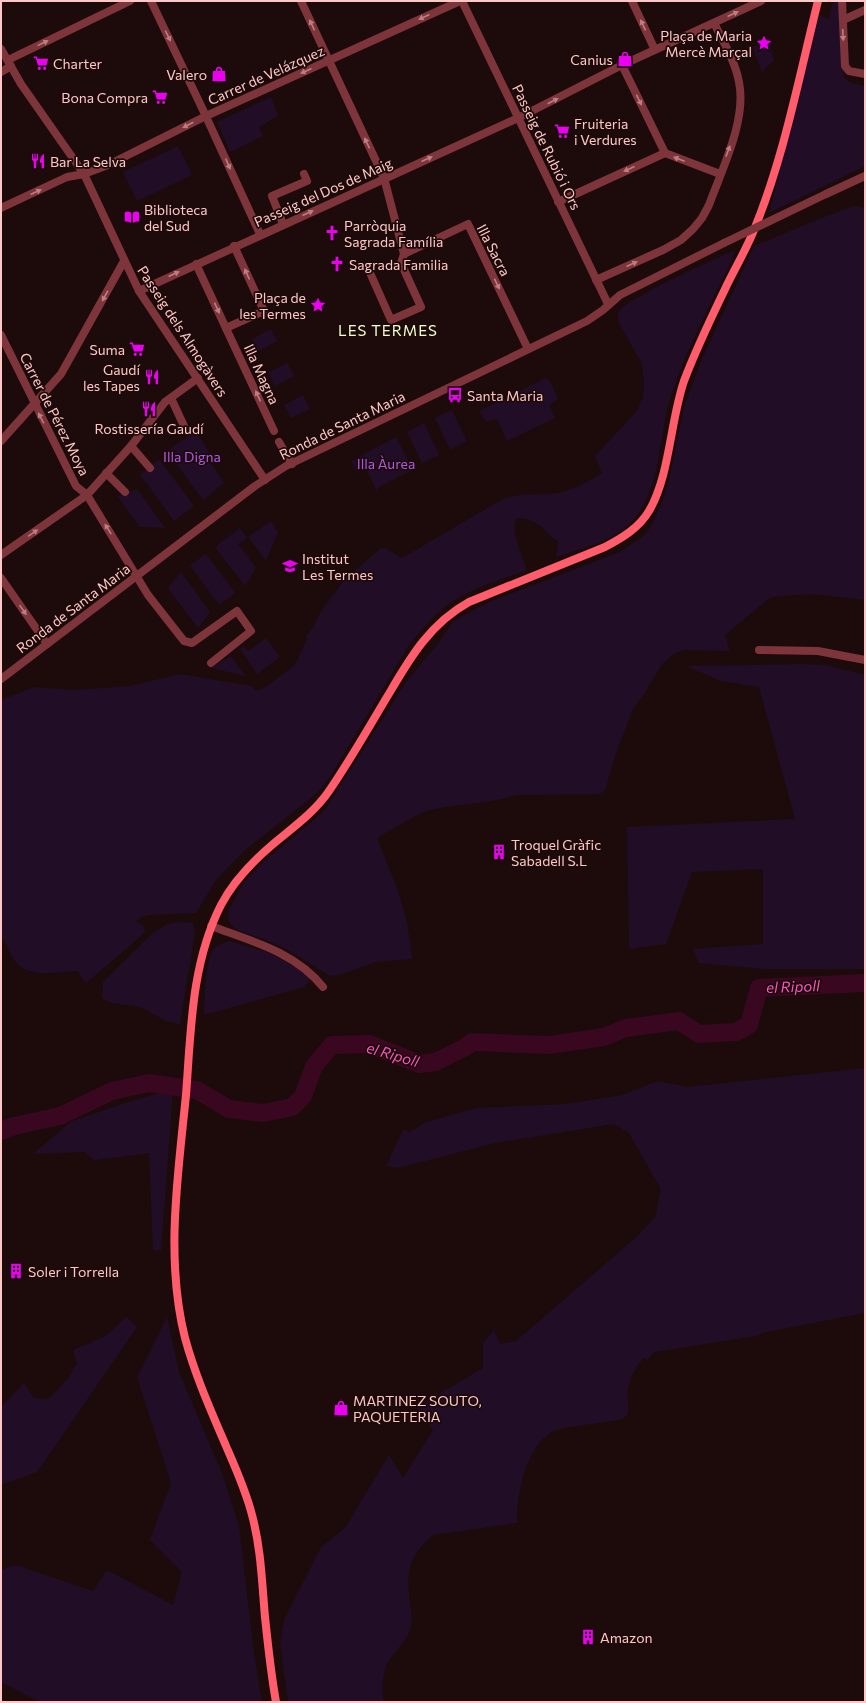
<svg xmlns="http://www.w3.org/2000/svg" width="866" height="1703" font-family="Commissioner,sans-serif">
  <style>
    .green { fill: #220d26 }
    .water { fill: #39071f }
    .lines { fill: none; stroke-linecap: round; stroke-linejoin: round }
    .river { stroke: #39071f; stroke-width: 18 }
    .minor { stroke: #7d343a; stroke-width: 8 }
    .tertiary { stroke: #7d343a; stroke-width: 8 }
    .secondary { stroke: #ff5d6c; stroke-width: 8 }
    .tertiary-bridge { stroke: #7d343a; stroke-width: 8 }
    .oneway { fill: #be7d80 }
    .labels { text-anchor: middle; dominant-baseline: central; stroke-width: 3.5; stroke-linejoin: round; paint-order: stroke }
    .poi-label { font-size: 14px; fill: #ffc6c6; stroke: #1c0b0a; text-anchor: start }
    .street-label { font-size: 14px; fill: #ffc6c6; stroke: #1c0b0a }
    .park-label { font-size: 14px; fill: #af58e3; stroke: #1c0b0a }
    .neighbourhood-label { font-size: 15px; letter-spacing: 1px; fill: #f2ffc8; stroke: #1c0b0a }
    .water-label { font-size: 15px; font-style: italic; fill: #ff54c4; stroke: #1c0b0a }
  </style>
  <rect width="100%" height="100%" fill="#1c0b0a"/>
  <g class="green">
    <path d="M 833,1 L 839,1 L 844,78 L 851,83 L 865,86 L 865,166 L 769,213 L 819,15 L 829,19 Z"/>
    <path d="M 769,41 L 774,60 L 762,72 L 752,47 Z"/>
    <path d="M 271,97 L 278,116 L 259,127 L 263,136 L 230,152 L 217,122 Z"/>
    <path d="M 178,146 L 192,175 L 137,201 L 123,172 Z"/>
    <path d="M 854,206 L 865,208 L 865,600 L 812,594 L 771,597 L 725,635 L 730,651 L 685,650 L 675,653 L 662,664 L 644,694 L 633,709 L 617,750 L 605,790 L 600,794 L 516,795 C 490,803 462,804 434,809 C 414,814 395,828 377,838 L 398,891 L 407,921 L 412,959 L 376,962 L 339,975 L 330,976 L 288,950 L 267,940 L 245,933 L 233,927 L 228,920 L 229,909 L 243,884 L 261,864 L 324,811 L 406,682 L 437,645 L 453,621 L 489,602 L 620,552 L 646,534 L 656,517 L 668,485 L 684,407 L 702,359 L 754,246 L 824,217 Z"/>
    <path d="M 735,250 L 731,262 C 710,304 688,347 672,392 C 658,433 663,484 634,519 C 616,541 583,548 556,557 L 558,546 L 558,541 C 551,538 549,534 544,529 C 536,522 527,518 517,518 C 509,529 523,557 527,570 C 500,580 468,589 445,607 C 431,618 420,631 409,645 L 330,777 L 317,793 L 245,850 L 215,881 L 196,913 L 147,915 L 135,921 L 143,925 L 145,931 L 141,936 L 86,983 L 77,971 C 57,972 27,979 14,960 C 10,953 7,943 1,938 L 1,700 L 34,687 L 75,690 L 130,686 L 180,674 L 251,686 L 256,691 L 266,687 L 295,665 L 307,639 L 306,636 L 312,629 L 320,613 L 344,580 L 381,548 L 387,549 L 402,558 L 503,499 C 522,493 533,495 551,494 C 571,492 586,483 602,473 L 595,456 L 637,411 L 643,398 L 644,384 L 642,364 L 619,323 C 618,319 617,316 619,312 C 626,298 716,259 735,250 Z"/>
    <path d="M 271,329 L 277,341 L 258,351 L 252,339 Z"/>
    <path d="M 288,363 L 294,376 L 275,386 L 268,372 Z"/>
    <path d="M 546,378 L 551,383 L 558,399 L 549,405 L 555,418 L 507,441 L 497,419 L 486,422 L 479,411 Z"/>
    <path d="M 303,395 L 310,409 L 291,418 L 284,405 Z"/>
    <path d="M 452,410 L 467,441 L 450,450 L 435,418 Z"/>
    <path d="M 424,423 L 439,455 L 422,463 L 407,432 Z"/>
    <path d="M 196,431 L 211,456 L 208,458 L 224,483 L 203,500 L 167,451 Z"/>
    <path d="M 396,437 L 413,470 L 378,487 L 378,493 L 365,467 L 356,471 L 351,461 Z"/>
    <path d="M 159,459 L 194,506 L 174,521 L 140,474 Z"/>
    <path d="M 137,489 L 165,528 L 140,527 L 117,496 Z"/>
    <path d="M 271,521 L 278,533 L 266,561 L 248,537 Z"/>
    <path d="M 240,528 L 247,538 L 238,544 L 256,568 L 245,586 L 215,547 Z"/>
    <path d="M 206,554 L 235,593 L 219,605 L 190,565 Z"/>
    <path d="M 181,572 L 210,612 L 198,628 L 168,588 Z"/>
    <path d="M 266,638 L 280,657 L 257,674 L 240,649 L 244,646 L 248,651 Z"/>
    <path d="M 231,656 L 245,676 L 211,668 Z"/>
    <path d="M 801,664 L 826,665 L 865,675 L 865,969 L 763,969 L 699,963 L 693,949 L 763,944 L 763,869 L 692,872 L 666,944 L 629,949 L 627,827 L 795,819 L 759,687 L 721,681 L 686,666 Z"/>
    <path d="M 182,922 L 193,923 L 195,933 L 180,1024 L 166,1021 L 141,1007 L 112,1003 L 102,998 L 103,982 L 153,933 L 168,924 Z"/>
    <path d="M 230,941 L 270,953 L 312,977 L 304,987 L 204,1015 C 205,1000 205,965 212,952 C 215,945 223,943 230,941 Z"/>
    <path d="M 865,1068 L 865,1313 L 766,1332 L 756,1336 L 654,1352 L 648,1360 L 644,1358 C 636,1366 630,1377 628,1389 C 625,1400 635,1414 620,1420 C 606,1422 591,1424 577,1426 C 570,1427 562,1428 556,1430 C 526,1442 516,1495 517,1523 L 433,1535 C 408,1556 406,1572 410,1603 C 411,1611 413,1619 411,1627 C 407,1643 392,1652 386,1666 C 382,1676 382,1691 384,1702 L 288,1702 L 280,1642 L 284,1620 L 321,1547 L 345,1528 L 389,1455 L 403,1478 L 433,1430 L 417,1407 L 483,1368 L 483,1343 L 494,1330 L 500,1344 L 516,1341 L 634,1239 L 655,1218 L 661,1189 L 629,1133 L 614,1124 L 495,1143 L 398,1168 L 386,1166 L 403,1130 L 409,1132 L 427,1122 L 476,1108 L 566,1104 L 622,1095 L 658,1081 L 688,1087 Z"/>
    <path d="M 173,1092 L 161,1251 L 153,1250 L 149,1153 L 94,1160 L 85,1152 L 33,1154 L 72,1121 L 125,1103 L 160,1093 Z"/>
    <path d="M 126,1317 L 137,1327 L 37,1472 L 1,1485 L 1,1407 L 24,1383 L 33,1397 L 42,1399 L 50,1398 L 70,1376 L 77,1363 L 73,1350 L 106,1336 Z"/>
    <path d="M 167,1317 L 179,1372 L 222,1473 L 239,1526 L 254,1653 L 262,1702 L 40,1702 L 1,1682 L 1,1570 L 16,1565 L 93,1591 L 107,1570 L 173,1605 L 182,1572 L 150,1540 L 171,1483 L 137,1377 Z"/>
  </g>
  <path class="water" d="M 851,980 L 865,980 L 865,986 L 823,988 L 820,985 L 823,983 Z"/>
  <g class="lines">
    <path class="river" d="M 1,1131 L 14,1126 L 60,1116 L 112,1091 L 149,1083 L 197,1090 L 229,1109 L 263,1113 L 292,1107 L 303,1096 L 314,1066 L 332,1045 L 369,1044 L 420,1064 L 435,1062 L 464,1048 L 472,1042 L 549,1045 L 604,1037 L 626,1028 L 679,1021 L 699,1034 L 736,1032 L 749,1025 L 759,988 L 865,983"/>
    <g class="minor">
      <path d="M 151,1 L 203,110 L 260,234"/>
      <path d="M 301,1 L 384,178 L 404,254 L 401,263 L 421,307 L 391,320 L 371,275"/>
      <path d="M 462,1 L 608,304"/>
      <path d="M 632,1 L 655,50"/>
      <path d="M 842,1 L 845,66 L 849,71 L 865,74"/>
      <path d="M 843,20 L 865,10"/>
      <path d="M 1,49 L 21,84 L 84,174 L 139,291 L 265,480"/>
      <path d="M 8,60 L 130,1"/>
      <path d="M 622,65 L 665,153 L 720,174"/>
      <path d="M 1,72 L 11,66"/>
      <path d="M 558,202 L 665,153"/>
      <path d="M 1,208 L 67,177 L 84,174 L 108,165 L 206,116 L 460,1"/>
      <path d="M 283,224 L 272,196 L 307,181 L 304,174"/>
      <path d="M 404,254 L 468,224 L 528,349"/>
      <path d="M 196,264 L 274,431"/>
      <path d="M 596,280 L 663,250 L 681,240 L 693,229 L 702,218 L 709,205 C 722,169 747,120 739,82 C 735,61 723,41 714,23"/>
      <path d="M 139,291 L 518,118 L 622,65 L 761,1"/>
      <path d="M 226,328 L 264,311 L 234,246"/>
      <path d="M 1,335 L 76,486 L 87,495 L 148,595 L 184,641 L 192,643 L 237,611 L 251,631 L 211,663"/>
      <path d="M 171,398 L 184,426"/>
      <path d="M 1,441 L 61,374 L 124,261"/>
      <path d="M 279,442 L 292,464"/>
      <path d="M 131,446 L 150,468"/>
      <path d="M 106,473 L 125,492"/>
      <path d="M 1,555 L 87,495 L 131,446 L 165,402 L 198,378"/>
      <path d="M 1,578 L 47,644"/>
      <path d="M 759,650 L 818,651 L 865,660"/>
      <path d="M 211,926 C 251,941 295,952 323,987"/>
    </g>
    <g class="tertiary">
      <path d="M 826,194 L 865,176"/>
      <path d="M 1,679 L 255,486 L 286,466 L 587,321 L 603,310 L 620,295 L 724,243"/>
    </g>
    <path class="secondary" d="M 276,1702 C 271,1674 268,1646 265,1617 C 262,1583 261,1548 252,1515 C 246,1491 236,1469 226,1446 C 211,1411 195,1375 185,1338 C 165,1259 178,1175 186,1095 C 191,1031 191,964 221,905 C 233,882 252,862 272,845 C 292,828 314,813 329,791 C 351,759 370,725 390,692 C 411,656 431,623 469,602 L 605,547 C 622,538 639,528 649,511 C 670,475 670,422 684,381 C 696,349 711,318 726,287 C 735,268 746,250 754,230 C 784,157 799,77 818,1"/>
    <path class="tertiary-bridge" d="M 724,243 L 826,194"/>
  </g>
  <defs><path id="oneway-solid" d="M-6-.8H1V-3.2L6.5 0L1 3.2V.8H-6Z"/></defs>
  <g class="oneway">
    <use href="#oneway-solid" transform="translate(733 14) rotate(-24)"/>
    <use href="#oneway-solid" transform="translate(424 17) rotate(155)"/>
    <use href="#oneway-solid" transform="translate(312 25) rotate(-115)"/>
    <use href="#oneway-solid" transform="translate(643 25) rotate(-115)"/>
    <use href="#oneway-solid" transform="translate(843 35) rotate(87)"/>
    <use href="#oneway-solid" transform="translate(168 36) rotate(64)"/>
    <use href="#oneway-solid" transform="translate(43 43) rotate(-26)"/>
    <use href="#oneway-solid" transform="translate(306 71) rotate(156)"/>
    <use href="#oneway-solid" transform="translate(639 100) rotate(64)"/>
    <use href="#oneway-solid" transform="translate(553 101) rotate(-27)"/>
    <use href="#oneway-solid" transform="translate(188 125) rotate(153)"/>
    <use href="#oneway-solid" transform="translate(367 143) rotate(-115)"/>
    <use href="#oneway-solid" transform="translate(728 151) rotate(-70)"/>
    <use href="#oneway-solid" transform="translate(427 159) rotate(-24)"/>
    <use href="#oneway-solid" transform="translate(679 159) rotate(-159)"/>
    <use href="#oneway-solid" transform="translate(228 164) rotate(66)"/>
    <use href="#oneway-solid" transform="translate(629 169) rotate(156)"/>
    <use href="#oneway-solid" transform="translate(36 192) rotate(-25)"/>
    <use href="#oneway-solid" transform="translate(308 213) rotate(-24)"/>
    <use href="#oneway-solid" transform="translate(632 264) rotate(-24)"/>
    <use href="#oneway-solid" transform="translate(174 274) rotate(-25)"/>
    <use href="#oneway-solid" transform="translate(247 274) rotate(-114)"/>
    <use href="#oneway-solid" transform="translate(497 284) rotate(64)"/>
    <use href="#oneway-solid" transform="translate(105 296) rotate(119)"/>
    <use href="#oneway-solid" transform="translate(217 308) rotate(65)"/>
    <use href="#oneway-solid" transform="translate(258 396) rotate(-115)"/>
    <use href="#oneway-solid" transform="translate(41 418) rotate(-118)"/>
    <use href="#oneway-solid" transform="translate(108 529) rotate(-122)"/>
    <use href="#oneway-solid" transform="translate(33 533) rotate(-35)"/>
    <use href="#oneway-solid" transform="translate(23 610) rotate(55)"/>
  </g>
  <defs>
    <g id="sight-bare" transform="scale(1.2)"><path d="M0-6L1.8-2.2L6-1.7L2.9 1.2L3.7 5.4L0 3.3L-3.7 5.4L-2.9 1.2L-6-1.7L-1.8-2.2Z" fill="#eb00f1" stroke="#1c0b0a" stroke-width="2.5" paint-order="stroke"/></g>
    <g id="shop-bare" transform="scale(1.2)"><path d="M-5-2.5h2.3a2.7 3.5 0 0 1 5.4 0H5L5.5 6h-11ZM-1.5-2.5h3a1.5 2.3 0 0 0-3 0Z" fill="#eb00f1" stroke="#1c0b0a" stroke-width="2.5" paint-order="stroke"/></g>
    <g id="supermarket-bare" transform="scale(1.2)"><path d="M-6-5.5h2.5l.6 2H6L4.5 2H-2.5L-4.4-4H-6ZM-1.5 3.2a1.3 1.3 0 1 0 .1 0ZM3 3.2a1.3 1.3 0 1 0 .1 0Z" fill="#eb00f1" stroke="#1c0b0a" stroke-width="2.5" paint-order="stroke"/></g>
    <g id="restaurant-bare" transform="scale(1.2)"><path d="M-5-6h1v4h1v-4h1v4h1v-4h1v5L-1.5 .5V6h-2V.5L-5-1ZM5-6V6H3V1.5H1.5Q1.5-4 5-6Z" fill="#eb00f1" stroke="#1c0b0a" stroke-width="2.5" paint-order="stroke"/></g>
    <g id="library-bare" transform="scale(1.2)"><path d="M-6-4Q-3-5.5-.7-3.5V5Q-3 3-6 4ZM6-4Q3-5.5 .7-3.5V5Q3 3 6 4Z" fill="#eb00f1" stroke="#1c0b0a" stroke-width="2.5" paint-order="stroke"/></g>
    <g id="church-bare" transform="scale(1.2)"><path d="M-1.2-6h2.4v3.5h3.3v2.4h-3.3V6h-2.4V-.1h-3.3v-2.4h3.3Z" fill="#eb00f1" stroke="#1c0b0a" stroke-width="2.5" paint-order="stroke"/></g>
    <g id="bus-bare" transform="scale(1.2)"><path d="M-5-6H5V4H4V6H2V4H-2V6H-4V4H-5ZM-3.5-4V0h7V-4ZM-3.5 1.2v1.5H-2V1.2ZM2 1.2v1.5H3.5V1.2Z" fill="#eb00f1" stroke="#1c0b0a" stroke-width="2.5" paint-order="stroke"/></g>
    <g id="school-bare" transform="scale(1.2)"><path d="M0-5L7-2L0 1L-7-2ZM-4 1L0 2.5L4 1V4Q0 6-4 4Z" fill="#eb00f1" stroke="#1c0b0a" stroke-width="2.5" paint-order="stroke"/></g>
    <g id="building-bare" transform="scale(1.2)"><path d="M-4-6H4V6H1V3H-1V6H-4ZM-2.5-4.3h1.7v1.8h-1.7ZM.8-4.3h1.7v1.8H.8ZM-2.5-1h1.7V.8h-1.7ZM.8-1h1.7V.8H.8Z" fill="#eb00f1" stroke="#1c0b0a" stroke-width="2.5" paint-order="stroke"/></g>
  </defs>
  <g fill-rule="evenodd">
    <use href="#sight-bare" x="764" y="43"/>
    <use href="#shop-bare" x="625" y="59"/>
    <use href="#supermarket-bare" x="41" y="63"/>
    <use href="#shop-bare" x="219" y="74"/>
    <use href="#supermarket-bare" x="160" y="97"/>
    <use href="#supermarket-bare" x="562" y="131"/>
    <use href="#restaurant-bare" x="38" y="161"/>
    <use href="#library-bare" x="132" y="217"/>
    <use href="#church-bare" x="332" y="233"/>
    <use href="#church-bare" x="337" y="264"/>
    <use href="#sight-bare" x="318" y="305"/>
    <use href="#supermarket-bare" x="137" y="349"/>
    <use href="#restaurant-bare" x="152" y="377"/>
    <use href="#bus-bare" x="455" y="395"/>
    <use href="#restaurant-bare" x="149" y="409"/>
    <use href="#school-bare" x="290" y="566"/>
    <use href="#building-bare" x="499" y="852"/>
    <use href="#building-bare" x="16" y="1271"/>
    <use href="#shop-bare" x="341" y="1408"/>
    <use href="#building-bare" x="588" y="1637"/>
  </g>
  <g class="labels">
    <g class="poi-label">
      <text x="752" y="35" text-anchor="end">Plaça de Maria<tspan x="752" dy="16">Mercè Marçal</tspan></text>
      <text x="613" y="59" text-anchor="end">Canius</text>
      <text x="53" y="63">Charter</text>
      <text x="207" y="74" text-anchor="end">Valero</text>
      <text x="148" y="97" text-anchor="end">Bona Compra</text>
      <text x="574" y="123">Fruiteria<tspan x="574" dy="16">i Verdures</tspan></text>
      <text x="50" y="161">Bar La Selva</text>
      <text x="144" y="209">Biblioteca<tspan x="144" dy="16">del Sud</tspan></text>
      <text x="344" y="225">Parròquia<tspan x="344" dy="16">Sagrada Família</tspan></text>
      <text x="349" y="264">Sagrada Familia</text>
      <text x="306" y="297" text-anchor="end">Plaça de<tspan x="306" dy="16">les Termes</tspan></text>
      <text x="125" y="349" text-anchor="end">Suma</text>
      <text x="140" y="369" text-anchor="end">Gaudí<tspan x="140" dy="16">les Tapes</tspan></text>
      <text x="467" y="395">Santa Maria</text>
      <text x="149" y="428" text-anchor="middle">Rostissería Gaudí</text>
      <text x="302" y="558">Institut<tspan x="302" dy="16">Les Termes</tspan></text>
      <text x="511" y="844">Troquel Gràfic<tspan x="511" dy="16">Sabadell S.L</tspan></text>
      <text x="28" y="1271">Soler i Torrella</text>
      <text x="353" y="1400">MARTINEZ SOUTO,<tspan x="353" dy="16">PAQUETERIA</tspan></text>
      <text x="600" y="1637">Amazon</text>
    </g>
    <g class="street-label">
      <text transform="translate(266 75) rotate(-24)">Carrer de Velázquez</text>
      <text transform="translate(547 147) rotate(64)">Passeig de Rubió i Ors</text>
      <text transform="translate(323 192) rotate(-24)">Passeig del Dos de Maig</text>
      <text transform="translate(494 250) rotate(63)">Illa Sacra</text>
      <text transform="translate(183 331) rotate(57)">Passeig dels Almogàvers</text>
      <text transform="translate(262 374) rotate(65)">Illa Magna</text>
      <text transform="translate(55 414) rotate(63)">Carrer de Pérez Moya</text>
      <text transform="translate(342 425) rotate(-26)">Ronda de Santa Maria</text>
      <text transform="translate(73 608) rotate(-37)">Ronda de Santa Maria</text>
    </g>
    <g class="park-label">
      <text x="192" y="456">Illa Digna</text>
      <text x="386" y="463">Illa Àurea</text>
    </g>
    <g class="neighbourhood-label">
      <text x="388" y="330">LES TERMES</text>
    </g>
    <g class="water-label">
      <text transform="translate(793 986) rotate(-2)">el Ripoll</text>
      <text transform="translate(393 1054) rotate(16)">el Ripoll</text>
    </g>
  </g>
  <rect width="866" height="1703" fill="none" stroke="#ffc6c6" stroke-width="4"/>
</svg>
